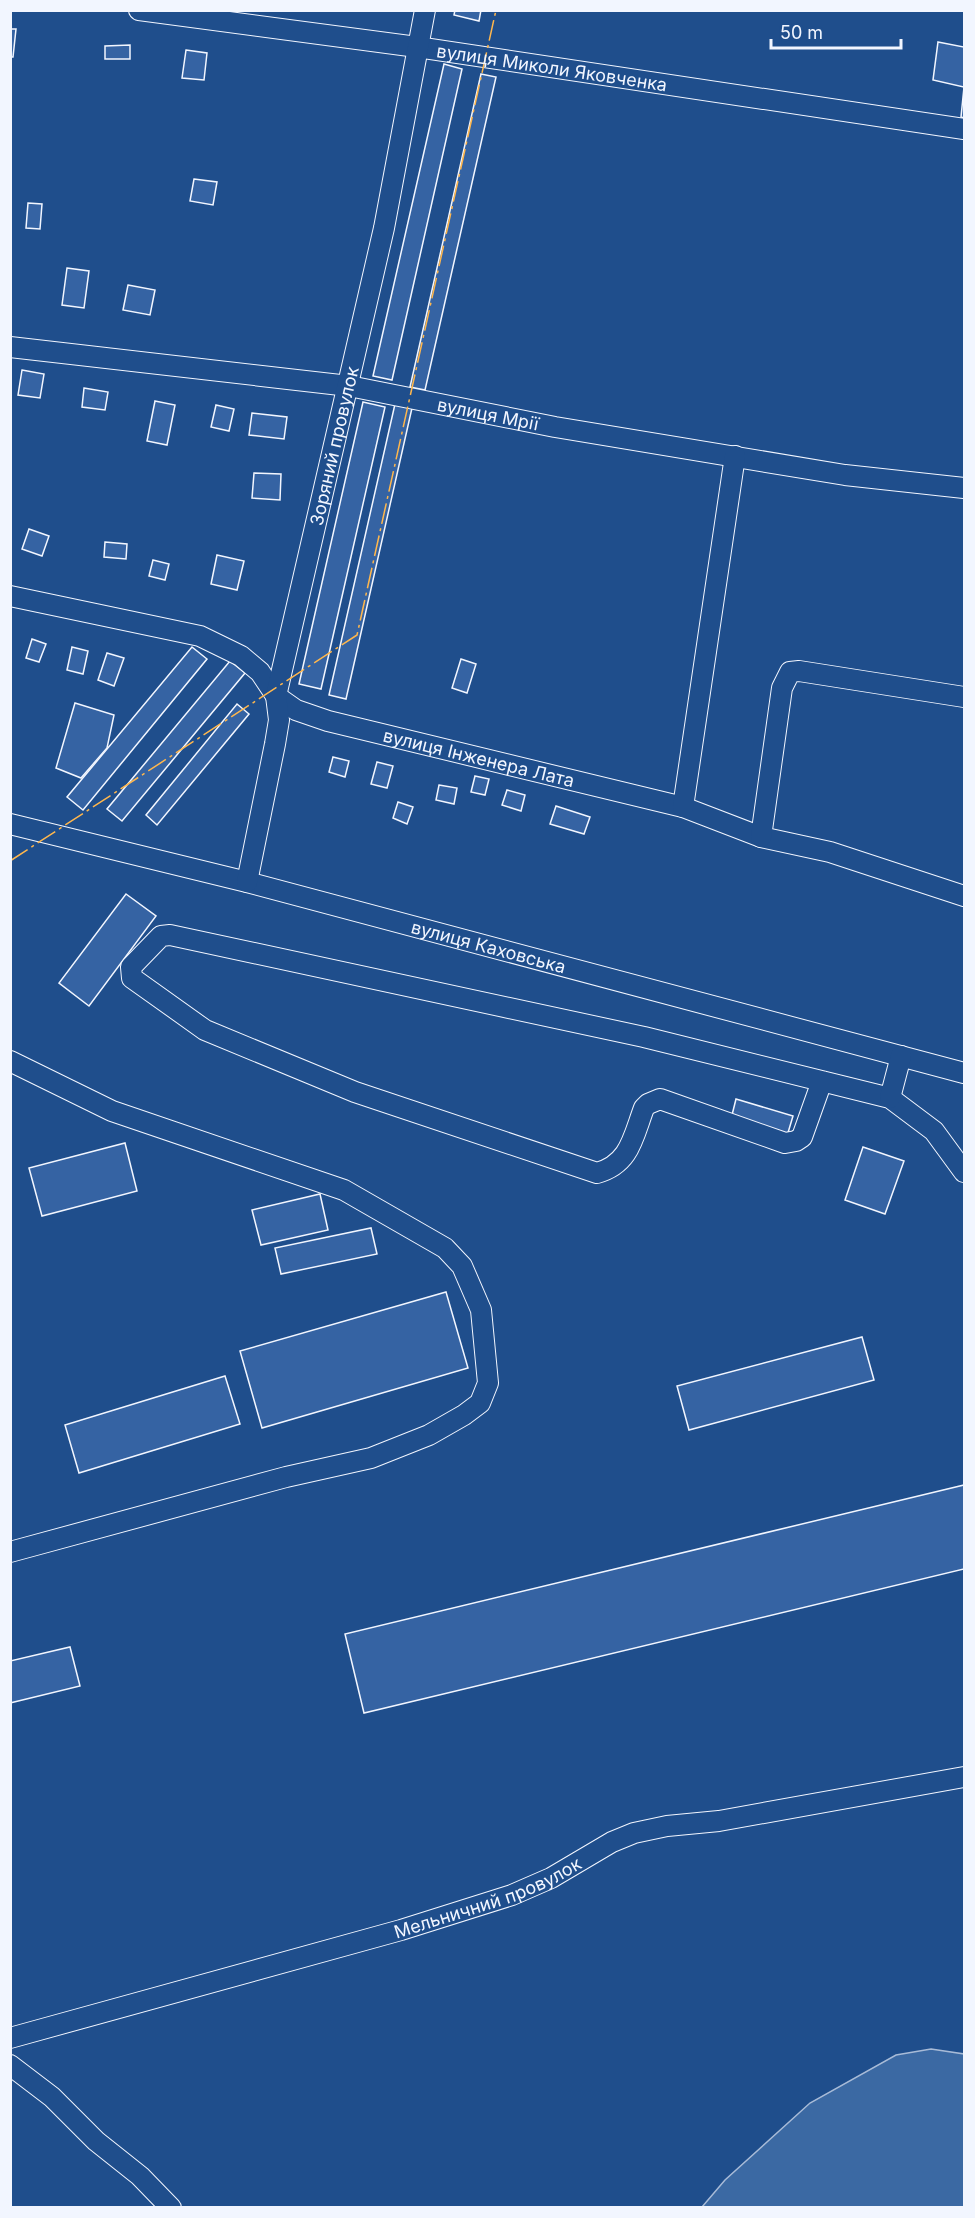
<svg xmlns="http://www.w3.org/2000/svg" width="975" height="2218" font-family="Inter,sans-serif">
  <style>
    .water { fill: #3b69a3; stroke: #a8bbd7; stroke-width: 1.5 }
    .building { fill: #3563a3; stroke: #f2f6ff; stroke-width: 1.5 }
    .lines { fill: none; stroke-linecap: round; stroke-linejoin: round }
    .minor-casing { stroke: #f2f6ff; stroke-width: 22 }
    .minor { stroke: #1f4e8c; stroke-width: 20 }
    .power { stroke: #ffb74d; stroke-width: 1.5; stroke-dasharray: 21 4.5 3 4.5; stroke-linecap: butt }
    .labels { text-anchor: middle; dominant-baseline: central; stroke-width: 4.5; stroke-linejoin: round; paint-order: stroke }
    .street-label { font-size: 18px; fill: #f2f6ff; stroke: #1f4e8c }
  </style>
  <rect width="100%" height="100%" fill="#1f4e8c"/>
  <path class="water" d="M 931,2049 L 964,2054 L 964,2207 L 702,2207 L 725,2180 L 810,2103 L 896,2055 Z"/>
  <g class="building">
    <path d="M 455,10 L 481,10 L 479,21 L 454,15 Z"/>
    <path d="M 10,29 L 16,29 L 13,57 L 10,57 Z"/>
    <path d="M 938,42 L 964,47 L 964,118 L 961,117 L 964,87 L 933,80 Z"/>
    <path d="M 130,45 L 130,59 L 105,59 L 105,46 Z"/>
    <path d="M 186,50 L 207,53 L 204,80 L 182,78 Z"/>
    <path d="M 444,64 L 462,69 L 392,380 L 373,376 Z"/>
    <path d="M 481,74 L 496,77 L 425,390 L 410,387 Z"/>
    <path d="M 194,179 L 217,182 L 213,205 L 190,201 Z"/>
    <path d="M 28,203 L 42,204 L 40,229 L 26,228 Z"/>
    <path d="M 67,268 L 89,271 L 84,308 L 62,305 Z"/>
    <path d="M 128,285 L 155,290 L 150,315 L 123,310 Z"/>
    <path d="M 22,370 L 44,374 L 40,398 L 18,395 Z"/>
    <path d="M 84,388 L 108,392 L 105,410 L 82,407 Z"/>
    <path d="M 155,401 L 175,405 L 167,445 L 147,441 Z"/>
    <path d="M 363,402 L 385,407 L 321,689 L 299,684 Z"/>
    <path d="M 395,404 L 412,408 L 346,699 L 329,695 Z"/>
    <path d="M 216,405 L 234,409 L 229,431 L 211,427 Z"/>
    <path d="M 252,413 L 287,417 L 284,439 L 249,435 Z"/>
    <path d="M 254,473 L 281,474 L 280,500 L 252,498 Z"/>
    <path d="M 29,529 L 49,536 L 42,556 L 22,549 Z"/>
    <path d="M 105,542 L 127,544 L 126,559 L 104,557 Z"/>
    <path d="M 217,555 L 244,561 L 237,590 L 211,584 Z"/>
    <path d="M 153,560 L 169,564 L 165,580 L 149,576 Z"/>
    <path d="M 32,639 L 46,644 L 39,662 L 26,658 Z"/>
    <path d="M 72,647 L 88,651 L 83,674 L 67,670 Z"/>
    <path d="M 192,647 L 207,659 L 83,810 L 67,797 Z"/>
    <path d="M 107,653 L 124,658 L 114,686 L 98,680 Z"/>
    <path d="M 461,659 L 476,664 L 467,693 L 452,688 Z"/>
    <path d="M 230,661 L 245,673 L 122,821 L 107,809 Z"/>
    <path d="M 75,703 L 114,715 L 107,748 L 81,778 L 56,768 Z"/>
    <path d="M 237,704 L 249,714 L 157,825 L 146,815 Z"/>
    <path d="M 333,757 L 349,761 L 345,777 L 329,772 Z"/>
    <path d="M 377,762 L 393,766 L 387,788 L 371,784 Z"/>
    <path d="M 475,776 L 489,779 L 485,795 L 471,792 Z"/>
    <path d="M 439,785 L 457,788 L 454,804 L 436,800 Z"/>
    <path d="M 507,790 L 525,795 L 521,811 L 502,805 Z"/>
    <path d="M 398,802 L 413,807 L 407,824 L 393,818 Z"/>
    <path d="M 556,806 L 590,817 L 584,834 L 550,824 Z"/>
    <path d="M 126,894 L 156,916 L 89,1006 L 59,983 Z"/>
    <path d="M 736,1099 L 793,1116 L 787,1136 L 731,1119 Z"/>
    <path d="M 125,1143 L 137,1191 L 42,1216 L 29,1168 Z"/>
    <path d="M 863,1147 L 904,1161 L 885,1214 L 845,1200 Z"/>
    <path d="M 320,1194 L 328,1230 L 261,1245 L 252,1210 Z"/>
    <path d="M 371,1228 L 377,1254 L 281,1274 L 275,1248 Z"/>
    <path d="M 446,1292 L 468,1368 L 262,1428 L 240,1351 Z"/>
    <path d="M 862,1337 L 874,1380 L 689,1430 L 677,1386 Z"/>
    <path d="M 225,1376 L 240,1424 L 79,1473 L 65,1425 Z"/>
    <path d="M 964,1485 L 964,1569 L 364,1713 L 345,1634 Z"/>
    <path d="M 70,1647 L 80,1686 L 10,1703 L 10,1661 Z"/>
  </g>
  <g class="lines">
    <g class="minor-casing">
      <g id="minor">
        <path id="s1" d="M 139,10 L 417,47 L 964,129"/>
        <path id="s2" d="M 10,347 L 349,386 L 555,427 L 845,475 L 964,488"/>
        <path id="s3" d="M 10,596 L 200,636 L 241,656 L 260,672 L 276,696 L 296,710 L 328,721 L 683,807 L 761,837 L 830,852 L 964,896"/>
        <path d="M 683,807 L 735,456"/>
        <path id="s4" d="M 10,824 L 247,882 L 964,1073"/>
        <path d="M 761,837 L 782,688 L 790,672 L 799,671 L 964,697"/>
        <path id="s5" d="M 247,882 L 275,744 L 279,720 L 276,696 L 384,228 L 425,10"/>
        <path d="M 10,1061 L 112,1111 L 344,1190 L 445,1248 L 462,1266 L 481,1310 L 488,1383 L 480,1403 L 464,1415 L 429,1435 L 371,1458 L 286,1477 L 10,1552"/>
        <path d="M 822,1081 L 802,1137 L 796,1141 L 785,1143 L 660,1099 L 648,1104 L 644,1108 C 633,1137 630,1164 597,1173 L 355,1092 L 205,1030 L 132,978 L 131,967 L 161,936 L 170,935 L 644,1037 L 890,1098 L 934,1131 L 964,1172"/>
        <path d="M 890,1098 L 901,1056"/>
        <path id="s6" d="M 10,2038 L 401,1930 L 512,1895 L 551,1878 L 612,1842 L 634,1833 L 667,1826 L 719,1821 L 964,1777"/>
        <path d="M 10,2065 L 52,2097 L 96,2141 L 140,2176 L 171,2208"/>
      </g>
    </g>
    <use href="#minor" class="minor"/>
    <path class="power" d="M 10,861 L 357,635 L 496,10"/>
  </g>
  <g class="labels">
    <g class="street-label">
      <text stroke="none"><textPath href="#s1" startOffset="417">вулиця Миколи Яковченка</textPath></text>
      <text stroke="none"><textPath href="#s2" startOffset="483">вулиця Мрії</textPath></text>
      <text stroke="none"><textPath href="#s5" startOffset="446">Зоряний провулок</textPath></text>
      <text stroke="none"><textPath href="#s3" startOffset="507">вулиця Інженера Лата</textPath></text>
      <text stroke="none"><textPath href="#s4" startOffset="494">вулиця Каховська</textPath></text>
      <text stroke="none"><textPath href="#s6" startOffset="498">Мельничний провулок</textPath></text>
    </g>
  </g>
  <rect width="975" height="2218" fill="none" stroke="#f2f6ff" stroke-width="24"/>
  <path d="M771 39v9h130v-9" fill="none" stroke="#f2f6ff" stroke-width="3"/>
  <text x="780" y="39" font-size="18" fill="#f2f6ff" stroke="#1f4e8c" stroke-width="4.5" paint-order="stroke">50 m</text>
</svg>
